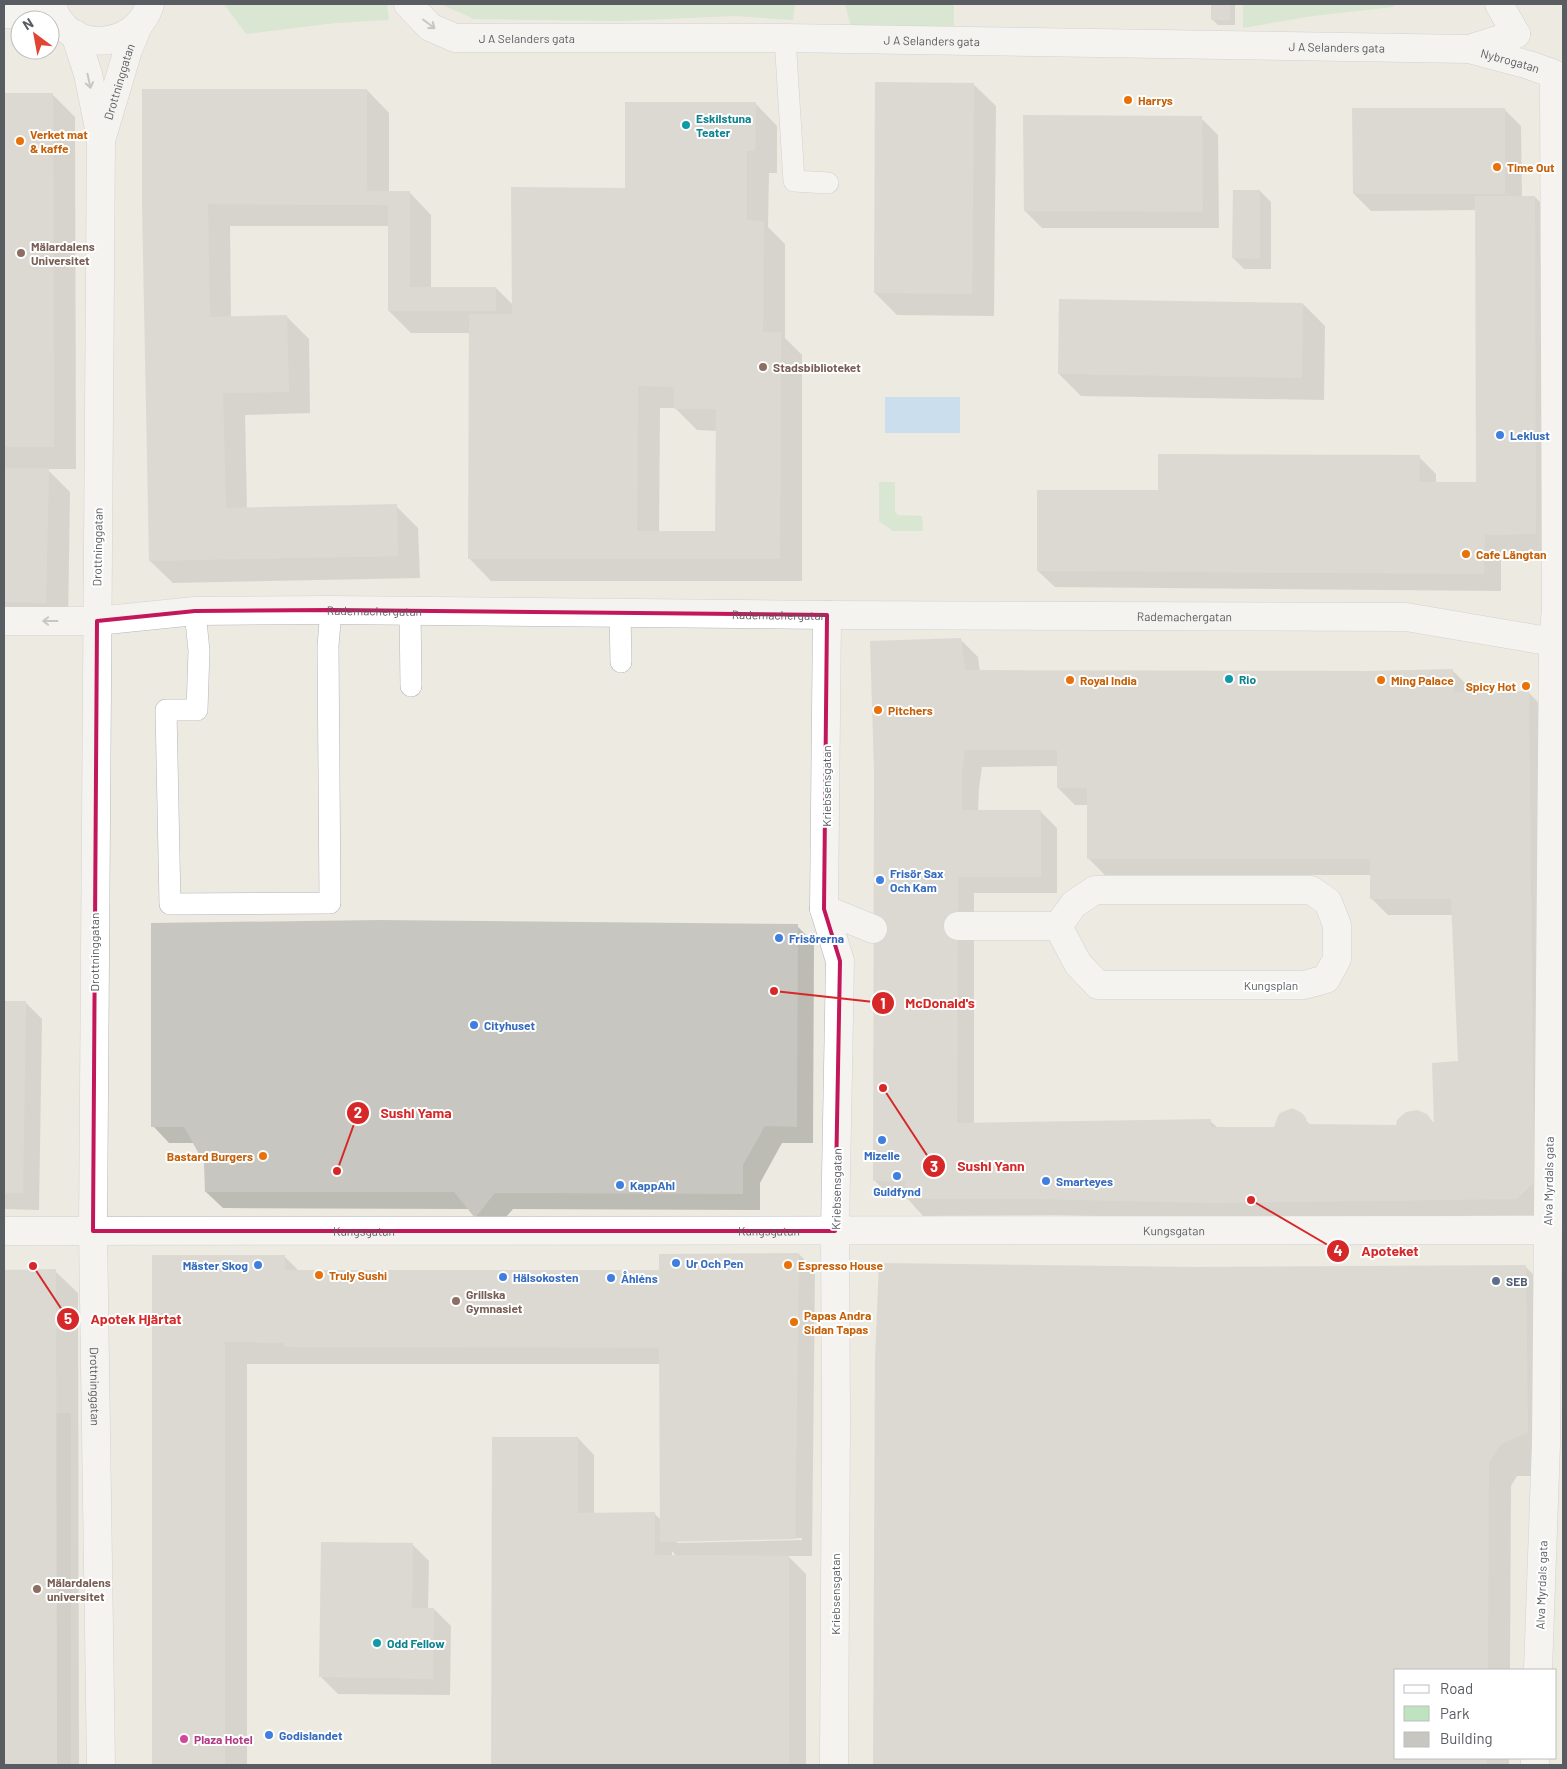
<svg xmlns="http://www.w3.org/2000/svg" width="1567" height="1769" font-family="Barlow,sans-serif">
  <style>
    .education { fill: #dedbd2 }
    .green { fill: #bee3bf }
    .water { fill: #a2d1fb }
    .shadow { fill: #0003; fill-rule: evenodd }
    .building { fill: #c8c6c0; fill-rule: evenodd }
    .lines { fill: none; stroke-linecap: round; stroke-linejoin: round }
    .street-tunnel { stroke: #c7c6c1; stroke-width: 28; stroke-dasharray: 28 14; stroke-linecap: butt }
    .lane-casing { stroke: #b3b6bb; stroke-width: 22 }
    .street-casing { stroke: #b3b6bb; stroke-width: 29 }
    .secondary-casing { stroke: #b4b7bd; stroke-width: 29 }
    .lane { stroke: #fff; stroke-width: 21 }
    .street { stroke: #fff; stroke-width: 28 }
    .secondary { stroke: #fff; stroke-width: 28 }
    .oneway { stroke: #9b9da0 }
    .marked { fill: none; stroke: #c2185b; stroke-width: 4; stroke-linejoin: round }
    .food-dot { fill: #e8710a; stroke: #fff; stroke-width: 2 }
    .culture-dot { fill: #0f9aa8; stroke: #fff; stroke-width: 2 }
    .education-dot { fill: #8d6e63; stroke: #fff; stroke-width: 2 }
    .shop-dot { fill: #3f7fe0; stroke: #fff; stroke-width: 2 }
    .service-dot { fill: #5c6f8a; stroke: #fff; stroke-width: 2 }
    .hotel-dot { fill: #d1479c; stroke: #fff; stroke-width: 2 }
    .labels { text-anchor: middle; dominant-baseline: central; stroke-width: 4; stroke-linejoin: round; paint-order: stroke }
    .street-label { font-size: 12px; fill: #595c61; stroke: #fff }
    .food-label { font-size: 12px; font-weight: bold; fill: #c56008; stroke: #fff; text-anchor: start }
    .culture-label { font-size: 12px; font-weight: bold; fill: #0d838f; stroke: #fff; text-anchor: start }
    .education-label { font-size: 12px; font-weight: bold; fill: #785e54; stroke: #fff; text-anchor: start }
    .shop-label { font-size: 12px; font-weight: bold; fill: #366cbe; stroke: #fff; text-anchor: start }
    .service-label { font-size: 12px; font-weight: bold; fill: #4e5e75; stroke: #fff; text-anchor: start }
    .hotel-label { font-size: 12px; font-weight: bold; fill: #b23c85; stroke: #fff; text-anchor: start }
    .leader { fill: none; stroke: #d62828; stroke-width: 2 }
    .callout-dot { fill: #d62828; stroke: #fff; stroke-width: 2 }
    .mark-label { font-size: 15px; text-anchor: middle; font-weight: bold; fill: #fff }
    .callout-label { font-size: 14px; text-anchor: middle; font-weight: bold; fill: #d62828; stroke: #fff; stroke-width: 4; stroke-linejoin: round; paint-order: stroke }
  </style>
  <rect width="100%" height="100%" fill="#eceae1"/>
  <rect class="education" x="4" y="1413" width="67" height="352"/>
  <g class="green">
    <path d="M 224,4 L 387,4 L 389,20 L 335,23 L 246,34 Z"/>
    <path d="M 441,4 L 795,4 L 793,20 L 734,16 L 620,21 L 474,19 Z"/>
    <path d="M 845,4 L 954,4 L 954,26 L 851,26 Z"/>
    <path d="M 1243,4 L 1395,4 L 1393,7 L 1313,16 L 1243,28 Z"/>
    <path d="M 879,482 L 895,482 L 895,511 L 898,515 L 922,516 L 923,531 L 893,531 L 879,521 Z"/>
  </g>
  <rect class="water" x="885" y="397" width="75" height="36"/>
  <g class="shadow">
    <path d="M 1212,4 L 1235,4 L 1235,25 L 1218,25 L 1212,19 Z"/>
    <path d="M 973,84 L 996,106 L 994,316 L 897,315 L 875,293 Z"/>
    <path d="M 367,90 L 389,113 L 389,192 L 409,192 L 431,215 L 431,289 L 496,288 L 513,305 L 626,189 L 755,103 L 777,126 L 777,173 L 769,173 L 768,227 L 785,244 L 785,338 L 802,355 L 802,581 L 491,581 L 469,558 L 470,333 L 411,333 L 389,311 L 389,226 L 230,226 L 231,317 L 286,316 L 309,339 L 310,413 L 245,415 L 247,509 L 396,506 L 418,528 L 420,578 L 173,583 L 150,561 L 143,204 ZM 660,408 L 675,408 L 697,430 L 717,431 L 717,533 L 659,533 Z"/>
    <path d="M 4,94 L 52,94 L 75,117 L 76,469 L 47,469 L 70,492 L 68,624 L 4,623 Z"/>
    <path d="M 1504,109 L 1521,126 L 1522,197 L 1535,197 L 1552,214 L 1552,551 L 1501,551 L 1501,591 L 1055,587 L 1038,571 L 1159,491 L 1419,457 L 1436,474 L 1436,483 L 1477,483 L 1476,210 L 1371,211 L 1354,194 Z"/>
    <path d="M 1201,118 L 1218,135 L 1219,228 L 1042,228 L 1025,211 Z"/>
    <path d="M 1260,191 L 1271,202 L 1271,269 L 1244,269 L 1233,258 Z"/>
    <path d="M 1303,304 L 1325,326 L 1324,400 L 1081,396 L 1059,374 Z"/>
    <path d="M 961,640 L 978,657 L 980,672 L 1368,672 L 1452,670 L 1469,687 L 1470,693 L 1528,692 L 1545,709 L 1551,1199 L 1534,1215 L 1230,1219 L 1054,1215 L 923,1216 L 906,1197 L 891,1197 L 874,1180 ZM 1058,766 L 1058,788 L 1075,805 L 1088,805 L 1088,858 L 1105,875 L 1371,875 L 1371,898 L 1388,915 L 1453,915 L 1459,1062 L 1436,1125 L 1426,1115 L 1397,1126 L 1311,1126 L 1296,1110 L 1275,1128 L 1218,1128 L 1210,1121 L 974,1124 L 974,893 L 1057,893 L 1057,828 L 1040,811 L 978,811 L 979,788 L 982,767 Z"/>
    <path d="M 797,926 L 814,943 L 813,1143 L 782,1143 L 760,1183 L 760,1210 L 513,1209 L 492,1233 L 469,1209 L 223,1208 L 206,1192 L 205,1163 L 194,1143 L 169,1143 L 153,1126 Z"/>
    <path d="M 4,1002 L 25,1002 L 42,1019 L 39,1210 L 4,1209 Z"/>
    <path d="M 799,1254 L 815,1271 L 812,1556 L 788,1556 L 806,1574 L 806,1765 L 492,1765 L 493,1438 L 578,1438 L 594,1455 L 594,1514 L 655,1514 L 661,1520 L 661,1364 L 247,1364 L 247,1765 L 153,1765 L 153,1256 L 284,1256 L 299,1271 L 660,1272 ZM 802,1538 L 802,1540 L 677,1543 L 677,1540 ZM 672,1551 L 677,1557 L 672,1557 Z"/>
    <path d="M 1525,1266 L 1556,1298 L 1532,1476 L 1517,1476 L 1511,1486 L 1510,1670 L 1396,1670 L 1396,1758 L 1509,1758 L 1509,1765 L 875,1765 L 876,1364 L 1196,1268 Z"/>
    <path d="M 4,1271 L 55,1271 L 78,1293 L 79,1765 L 4,1765 Z"/>
    <path d="M 412,1544 L 429,1561 L 428,1609 L 434,1609 L 451,1626 L 450,1695 L 338,1694 L 321,1677 Z"/>
  </g>
  <g class="building">
    <rect x="1211" y="4" width="19" height="16"/>
    <path d="M 875,82 L 974,83 L 972,294 L 874,293 Z"/>
    <path d="M 142,89 L 367,89 L 367,191 L 410,191 L 410,287 L 496,287 L 496,311 L 388,311 L 388,205 L 208,204 L 210,317 L 287,315 L 289,392 L 223,393 L 226,508 L 397,504 L 398,556 L 149,561 L 142,204 Z"/>
    <path d="M 4,93 L 53,93 L 54,447 L 4,447 Z"/>
    <path d="M 625,102 L 756,102 L 755,151 L 747,151 L 747,220 L 764,221 L 763,332 L 781,332 L 780,559 L 468,559 L 469,314 L 512,314 L 511,187 L 625,188 ZM 638,386 L 674,387 L 674,409 L 716,409 L 715,531 L 637,531 Z"/>
    <path d="M 1352,108 L 1505,108 L 1505,194 L 1353,194 Z"/>
    <path d="M 1023,115 L 1202,116 L 1203,212 L 1024,211 Z"/>
    <path d="M 1233,190 L 1260,190 L 1260,259 L 1232,258 Z"/>
    <path d="M 1475,196 L 1535,196 L 1536,534 L 1485,535 L 1484,574 L 1037,571 L 1037,490 L 1158,490 L 1158,454 L 1420,455 L 1419,482 L 1476,482 Z"/>
    <path d="M 1059,299 L 1303,303 L 1302,378 L 1058,374 Z"/>
    <path d="M 4,468 L 49,468 L 46,603 L 4,602 Z"/>
    <path d="M 961,638 L 965,670 L 1368,671 L 1453,669 L 1454,692 L 1529,691 L 1534,1182 L 1517,1199 L 1213,1203 L 1036,1199 L 905,1199 L 905,1181 L 873,1181 L 874,771 L 870,641 ZM 965,750 L 1057,750 L 1057,788 L 1087,788 L 1087,859 L 1370,859 L 1370,899 L 1451,899 L 1458,1061 L 1432,1063 L 1434,1124 L 1427,1114 L 1417,1110 L 1406,1112 L 1397,1120 L 1396,1125 L 1307,1124 L 1306,1118 L 1302,1113 L 1292,1108 L 1280,1113 L 1278,1116 L 1274,1127 L 1211,1127 L 1211,1119 L 957,1123 L 958,877 L 1041,877 L 1041,810 L 962,810 L 962,771 Z"/>
    <path d="M 379,920 L 798,924 L 797,1127 L 765,1126 L 743,1165 L 743,1194 L 495,1193 L 475,1218 L 454,1192 L 205,1192 L 204,1163 L 184,1127 L 151,1127 L 151,923 Z"/>
    <path d="M 4,1001 L 26,1001 L 23,1193 L 4,1193 Z"/>
    <path d="M 799,1253 L 795,1539 L 660,1542 L 659,1348 L 284,1347 L 284,1343 L 225,1342 L 225,1765 L 152,1765 L 152,1255 L 285,1255 L 285,1270 L 659,1270 L 659,1254 Z"/>
    <path d="M 879,1263 L 1196,1267 L 1526,1265 L 1528,1432 L 1500,1445 L 1489,1463 L 1488,1670 L 1396,1670 L 1396,1758 L 1487,1758 L 1487,1765 L 873,1765 L 875,1359 Z"/>
    <path d="M 56,1269 L 57,1765 L 4,1765 L 4,1270 Z"/>
    <path d="M 492,1437 L 578,1437 L 578,1513 L 655,1512 L 655,1555 L 789,1556 L 789,1765 L 491,1765 Z"/>
    <path d="M 321,1542 L 413,1543 L 412,1608 L 434,1608 L 433,1679 L 319,1677 Z"/>
  </g>
  <g class="lines">
    <path class="street-tunnel" d="M 873,929 L 958,926"/>
    <g class="lane-casing">
      <g id="lane">
        <path d="M 785,38 L 794,181 L 828,183"/>
        <path d="M 410,610 L 411,686"/>
        <path d="M 195,611 L 199,651 L 197,710 L 166,710 L 170,904 L 330,903 L 328,646 L 331,610"/>
        <path d="M 620,613 L 621,662"/>
      </g>
    </g>
    <g class="street-casing">
      <g id="street">
        <path id="s1" d="M 408,4 L 430,27 L 455,38 L 785,38 L 1469,49 L 1529,65 L 1554,74 L 1556,609 L 1553,642 L 1546,1444 L 1538,1670"/>
        <path d="M 1499,4 L 1516,34"/>
        <path id="s2" d="M 75,34 L 88,74 L 101,138 L 93,1231 L 101,1765"/>
        <path d="M 1469,49 L 1516,34"/>
        <path id="s3" d="M 102,137 L 128,50 L 138,26"/>
        <path d="M 827,615 L 824,909 L 840,961 L 835,1231 L 836,1420 L 834,1765"/>
        <path id="s4" d="M 4,621 L 97,621 L 195,611 L 331,610 L 827,615 L 1406,617 L 1553,642 L 1563,646"/>
        <path d="M 1095,890 L 1311,890 L 1328,902 L 1337,925 L 1337,959 L 1326,979 L 1304,985 L 1098,985 L 1078,964 L 1058,926 L 1074,904 Z"/>
        <path d="M 824,909 L 873,929"/>
        <path d="M 958,926 L 1058,926"/>
        <path id="s5" d="M 4,1231 L 1535,1230"/>
        <path d="M 1535,1765 L 1535,1758"/>
      </g>
    </g>
    <g class="secondary-casing">
      <g id="secondary">
        <path d="M 52,4 C 63,54 136,52 150,4"/>
        <path d="M 4,14 L 32,14 L 62,24"/>
      </g>
    </g>
    <use href="#lane" class="lane"/>
    <use href="#street" class="street"/>
    <use href="#secondary" class="secondary"/>
  </g>
  <defs><path id="oneway-shaft" d="M-6 0H5M1.5-3L5.5 0L1.5 3" fill="none" stroke-width="1.6" stroke-linecap="round" stroke-linejoin="round" transform="scale(1.25)"/></defs>
  <g class="oneway">
    <use href="#oneway-shaft" transform="translate(429 24) rotate(37)"/>
    <use href="#oneway-shaft" transform="translate(89 81) rotate(78)"/>
    <use href="#oneway-shaft" transform="translate(50 621) rotate(-180)"/>
  </g>
  <path d="M0 0H1567V1769H0ZM 331,610 L 827,615 L 824,909 L 840,961 L 835,1231 L 93,1231 L 97,621 L 195,611 Z" fill="#eceae1" fill-opacity=".55" fill-rule="evenodd"/>
  <path class="marked" d="M 331,610 L 827,615 L 824,909 L 840,961 L 835,1231 L 93,1231 L 97,621 L 195,611 Z"/>
  <g class="food-dot">
    <circle cx="1128" cy="100" r="5"/>
    <circle cx="20" cy="141" r="5"/>
    <circle cx="1497" cy="167" r="5"/>
    <circle cx="1466" cy="554" r="5"/>
    <circle cx="1070" cy="680" r="5"/>
    <circle cx="1381" cy="680" r="5"/>
    <circle cx="1526" cy="686" r="5"/>
    <circle cx="878" cy="710" r="5"/>
    <circle cx="263" cy="1156" r="5"/>
    <circle cx="788" cy="1265" r="5"/>
    <circle cx="319" cy="1275" r="5"/>
    <circle cx="794" cy="1322" r="5"/>
  </g>
  <g class="culture-dot">
    <circle cx="686" cy="125" r="5"/>
    <circle cx="1229" cy="679" r="5"/>
    <circle cx="377" cy="1643" r="5"/>
  </g>
  <g class="education-dot">
    <circle cx="21" cy="253" r="5"/>
    <circle cx="763" cy="367" r="5"/>
    <circle cx="456" cy="1301" r="5"/>
    <circle cx="37" cy="1589" r="5"/>
  </g>
  <g class="shop-dot">
    <circle cx="1500" cy="435" r="5"/>
    <circle cx="880" cy="880" r="5"/>
    <circle cx="779" cy="938" r="5"/>
    <circle cx="474" cy="1025" r="5"/>
    <circle cx="882" cy="1140" r="5"/>
    <circle cx="897" cy="1176" r="5"/>
    <circle cx="1046" cy="1181" r="5"/>
    <circle cx="620" cy="1185" r="5"/>
    <circle cx="676" cy="1263" r="5"/>
    <circle cx="258" cy="1265" r="5"/>
    <circle cx="503" cy="1277" r="5"/>
    <circle cx="611" cy="1278" r="5"/>
    <circle cx="269" cy="1735" r="5"/>
  </g>
  <circle class="service-dot" cx="1496" cy="1281" r="5"/>
  <circle class="hotel-dot" cx="184" cy="1739" r="5"/>
  <g class="labels">
    <g class="street-label">
      <text stroke="none"><textPath href="#s1" startOffset="131">J A Selanders gata</textPath></text>
      <text stroke="none"><textPath href="#s1" startOffset="536">J A Selanders gata</textPath></text>
      <text stroke="none"><textPath href="#s1" startOffset="941">J A Selanders gata</textPath></text>
      <text stroke="none"><textPath href="#s1" startOffset="1116">Nybrogatan</textPath></text>
      <text stroke="none"><textPath href="#s3" startOffset="58">Drottninggatan</textPath></text>
      <text transform="translate(97 547) rotate(-89)">Drottninggatan</text>
      <text stroke="none"><textPath href="#s4" startOffset="371">Rademachergatan</textPath></text>
      <text stroke="none"><textPath href="#s4" startOffset="776">Rademachergatan</textPath></text>
      <text stroke="none"><textPath href="#s4" startOffset="1181">Rademachergatan</textPath></text>
      <text transform="translate(826 786) rotate(-90)">Kriebsensgatan</text>
      <text transform="translate(94 952) rotate(-90)">Drottninggatan</text>
      <text x="1271" y="985">Kungsplan</text>
      <text transform="translate(1548 1181) rotate(-89)">Alva Myrdals gata</text>
      <text transform="translate(836 1189) rotate(-89)">Kriebsensgatan</text>
      <text stroke="none"><textPath href="#s5" startOffset="1170">Kungsgatan</textPath></text>
      <text stroke="none"><textPath href="#s5" startOffset="360">Kungsgatan</textPath></text>
      <text stroke="none"><textPath href="#s5" startOffset="765">Kungsgatan</textPath></text>
      <text stroke="none"><textPath href="#s2" startOffset="1356">Drottninggatan</textPath></text>
      <text transform="translate(1541 1585) rotate(-88)">Alva Myrdals gata</text>
      <text transform="translate(835 1594) rotate(-90)">Kriebsensgatan</text>
    </g>
    <g class="food-label">
      <text x="1138" y="100">Harrys</text>
      <text x="30" y="134">Verket mat<tspan x="30" dy="14">&amp; kaffe</tspan></text>
      <text x="1507" y="167">Time Out</text>
      <text x="1476" y="554">Cafe Längtan</text>
      <text x="1080" y="680">Royal India</text>
      <text x="1391" y="680">Ming Palace</text>
      <text x="1516" y="686" text-anchor="end">Spicy Hot</text>
      <text x="888" y="710">Pitchers</text>
      <text x="253" y="1156" text-anchor="end">Bastard Burgers</text>
      <text x="798" y="1265">Espresso House</text>
      <text x="329" y="1275">Truly Sushi</text>
      <text x="804" y="1315">Papas Andra<tspan x="804" dy="14">Sidan Tapas</tspan></text>
    </g>
    <g class="culture-label">
      <text x="696" y="118">Eskilstuna<tspan x="696" dy="14">Teater</tspan></text>
      <text x="1239" y="679">Rio</text>
      <text x="387" y="1643">Odd Fellow</text>
    </g>
    <g class="education-label">
      <text x="31" y="246">Mälardalens<tspan x="31" dy="14">Universitet</tspan></text>
      <text x="773" y="367">Stadsbiblioteket</text>
      <text x="466" y="1294">Grillska<tspan x="466" dy="14">Gymnasiet</tspan></text>
      <text x="47" y="1582">Mälardalens<tspan x="47" dy="14">universitet</tspan></text>
    </g>
    <g class="shop-label">
      <text x="1510" y="435">Leklust</text>
      <text x="890" y="873">Frisör Sax<tspan x="890" dy="14">Och Kam</tspan></text>
      <text x="789" y="938">Frisörerna</text>
      <text x="484" y="1025">Cityhuset</text>
      <text x="882" y="1155" text-anchor="middle">Mizelle</text>
      <text x="1056" y="1181">Smarteyes</text>
      <text x="630" y="1185">KappAhl</text>
      <text x="897" y="1191" text-anchor="middle">Guldfynd</text>
      <text x="686" y="1263">Ur Och Pen</text>
      <text x="248" y="1265" text-anchor="end">Mäster Skog</text>
      <text x="513" y="1277">Hälsokosten</text>
      <text x="621" y="1278">Åhléns</text>
      <text x="279" y="1735">Godislandet</text>
    </g>
    <g class="service-label">
      <text x="1506" y="1281">SEB</text>
    </g>
    <g class="hotel-label">
      <text x="194" y="1739">Plaza Hotel</text>
    </g>
  </g>
  <path class="leader" d="M774 991L883 1003M337 1171L358 1113M883 1088L934 1166M1251 1200L1338 1251M33 1266L68 1319"/>
  <g class="callout-dot">
    <circle cx="774" cy="991" r="5"/>
    <circle cx="337" cy="1171" r="5"/>
    <circle cx="883" cy="1088" r="5"/>
    <circle cx="1251" cy="1200" r="5"/>
    <circle cx="33" cy="1266" r="5"/>
    <circle cx="883" cy="1003" r="12"/>
    <circle cx="358" cy="1113" r="12"/>
    <circle cx="934" cy="1166" r="12"/>
    <circle cx="1338" cy="1251" r="12"/>
    <circle cx="68" cy="1319" r="12"/>
  </g>
  <g class="mark-label">
    <text x="883" y="1009">1</text>
    <text x="358" y="1118">2</text>
    <text x="934" y="1172">3</text>
    <text x="1338" y="1256">4</text>
    <text x="68" y="1324">5</text>
  </g>
  <g class="callout-label">
    <text x="940" y="1008">McDonald's</text>
    <text x="416" y="1118">Sushi Yama</text>
    <text x="991" y="1171">Sushi Yann</text>
    <text x="1390" y="1256">Apoteket</text>
    <text x="136" y="1324">Apotek Hjärtat</text>
  </g>
  <rect width="1567" height="1769" fill="none" stroke="#595c61" stroke-width="10"/>
  <rect x="1394" y="1669" width="162" height="90" fill="#ffffff" stroke="#bdbec0"/>
  <rect x="1404" y="1685" width="25" height="8" fill="#ffffff" stroke="#bdbec0"/>
  <text x="1440" y="1694" font-size="15" fill="#595c61">Road</text>
  <rect x="1404" y="1706" width="25" height="15" fill="#bee3bf" stroke="#bdbec0"/>
  <text x="1440" y="1719" font-size="15" fill="#595c61">Park</text>
  <rect x="1404" y="1732" width="25" height="15" fill="#c8c6c0" stroke="#bdbec0"/>
  <text x="1440" y="1744" font-size="15" fill="#595c61">Building</text>
  <g transform="translate(35 35) rotate(328)"><circle r="24" fill="#ffffff" stroke="#bdbec0"/>
  <path d="M0-4L9 19L0 12L-9 19Z" fill="#e04432"/>
  <text y="-8" font-size="14" font-weight="bold" text-anchor="middle" fill="#595c61">N</text>
  </g>
</svg>
